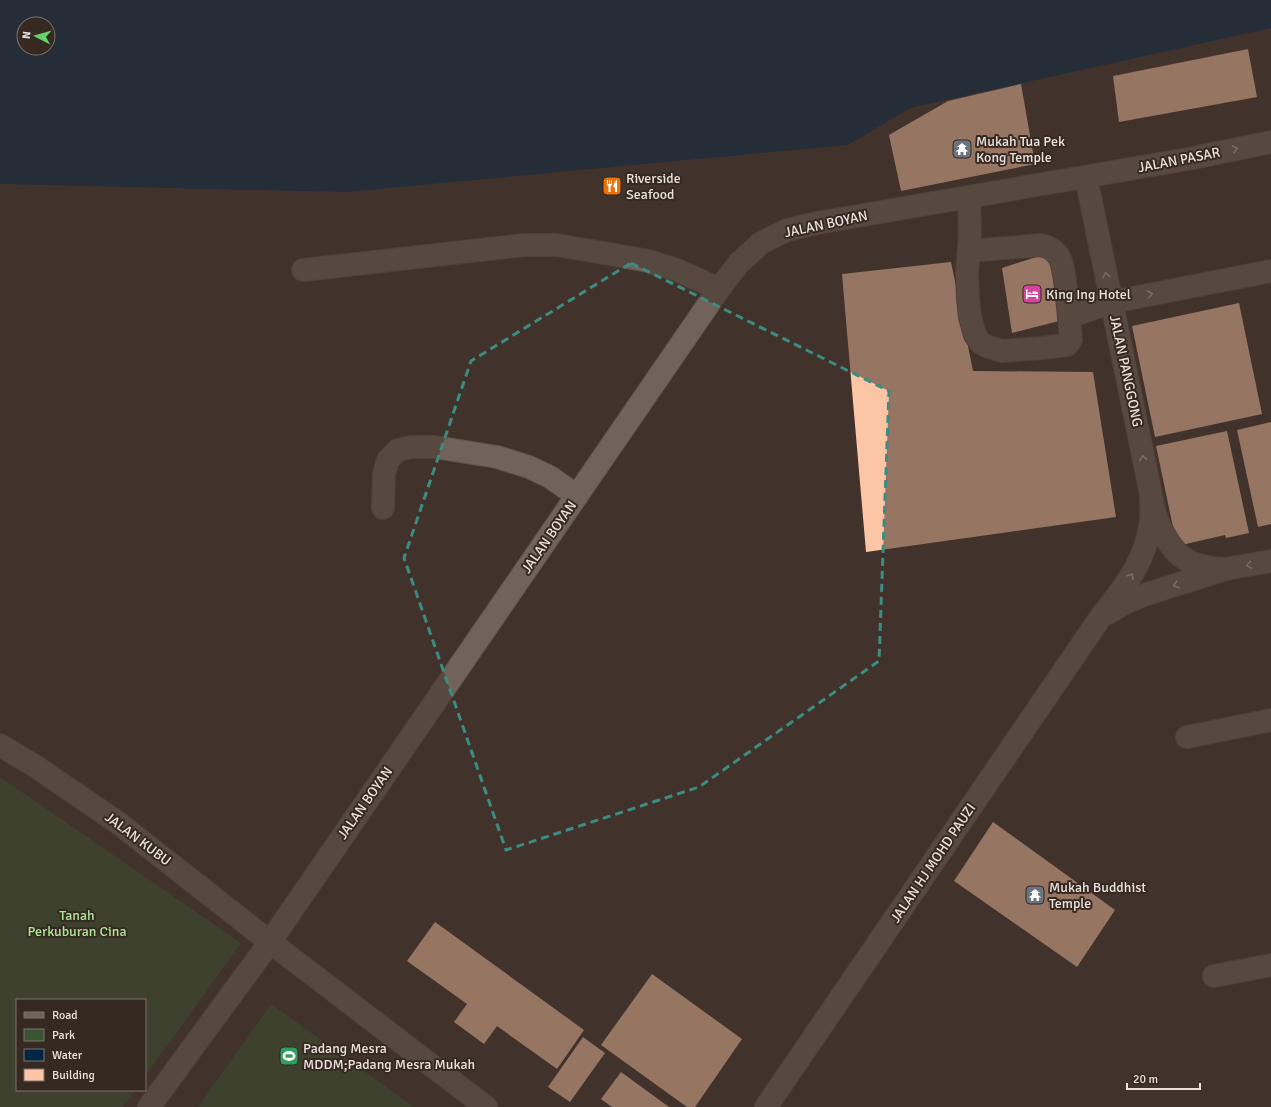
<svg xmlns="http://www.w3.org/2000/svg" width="1271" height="1107" font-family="Signika,sans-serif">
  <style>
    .green { fill: #3a5332 }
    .water { fill: #002747; fill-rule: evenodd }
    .building { fill: #fcc6a6 }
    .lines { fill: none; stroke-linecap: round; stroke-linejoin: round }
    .minor-casing { stroke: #5e524c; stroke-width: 24 }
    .minor { stroke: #72635a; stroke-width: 22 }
    .oneway { stroke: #bbafa9 }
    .marked { fill: none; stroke: #3b8c84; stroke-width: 3; stroke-dasharray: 8 5; stroke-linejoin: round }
    .labels { text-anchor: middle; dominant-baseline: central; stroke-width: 4; stroke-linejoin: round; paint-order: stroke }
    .poi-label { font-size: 14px; fill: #ebe2dd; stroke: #362921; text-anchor: start }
    .street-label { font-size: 14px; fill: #ebe2dd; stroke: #362921 }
    .park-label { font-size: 14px; fill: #aae797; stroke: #362921 }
  </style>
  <rect width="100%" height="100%" fill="#41332b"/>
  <g class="green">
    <path d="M 0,777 L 241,943 L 145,1076 L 145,1000 L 17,1000 L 17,1090 L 135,1090 L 123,1107 L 0,1107 Z"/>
    <path d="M 271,1004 L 414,1107 L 198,1107 Z"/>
  </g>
  <path class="water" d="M 0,0 L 1271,0 L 1271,28 L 910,108 L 848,145 L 346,192 L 0,184 ZM 24,24 L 48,24 L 48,48 L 24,48 Z"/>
  <g class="building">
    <path d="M 1248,49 L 1257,97 L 1119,122 L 1113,76 Z"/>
    <path d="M 1021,84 L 1035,164 L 901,191 L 889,135 L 948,101 Z"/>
    <path d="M 1055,251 L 1059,321 L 1012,333 L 1002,268 Z"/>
    <path d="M 951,262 L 973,371 L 1093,372 L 1116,517 L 866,552 L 842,274 Z"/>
    <path d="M 1239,303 L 1262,414 L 1155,437 L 1132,326 Z"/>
    <path d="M 1271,422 L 1271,524 L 1258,527 L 1237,430 Z"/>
    <path d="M 1227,431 L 1249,533 L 1226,538 L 1225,535 L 1177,546 L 1156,446 Z"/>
    <path d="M 993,822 L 1115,910 L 1077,967 L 954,881 Z"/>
    <path d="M 435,922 L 584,1030 L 557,1069 L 497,1026 L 484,1044 L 454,1022 L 467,1004 L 407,961 Z"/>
    <path d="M 652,974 L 742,1039 L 695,1107 L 687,1107 L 601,1045 Z"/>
    <path d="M 583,1037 L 605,1053 L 570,1102 L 548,1087 Z"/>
    <path d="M 621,1072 L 669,1107 L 612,1107 L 601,1099 Z"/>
  </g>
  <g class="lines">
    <g class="minor-casing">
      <g id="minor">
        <path d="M 1086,177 L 1155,514 C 1169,552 1184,568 1226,569"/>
        <path d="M 969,197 L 970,235 L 967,273 L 968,299 L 970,317 L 975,335 L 981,343 L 986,346 L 1002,351 L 1041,348 L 1067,345 L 1071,340 L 1069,317 L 1112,302 L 1271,271"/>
        <path d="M 969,251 L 1041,245 C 1064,250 1063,269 1066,288 C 1067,298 1068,307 1069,317"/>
        <path d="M 303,270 L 525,245 L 556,245 L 604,253 L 649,261 L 677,270 L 719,289"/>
        <path d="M 383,508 L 384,474 L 388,460 L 398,450 L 411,447 L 435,447 L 497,457 L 529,467 L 550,477 L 577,496"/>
        <path d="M 1108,613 L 1123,604 L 1144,595 L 1226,569 L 1271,561"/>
        <path d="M 1187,737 L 1271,720"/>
        <path d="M 0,745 L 35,766 L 117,822 L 270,942 L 486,1107"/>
        <path d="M 1214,976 L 1271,965"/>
        <path d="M 149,1107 L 270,942 L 719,289 L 739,263 L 761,243 L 787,230 L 817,223 L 1188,159 L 1271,142"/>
        <path d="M 766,1107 L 1100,618 C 1125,586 1145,563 1151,521 C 1152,513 1151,504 1151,496"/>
      </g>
    </g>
    <use href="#minor" class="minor"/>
  </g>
  <defs><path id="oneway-chevron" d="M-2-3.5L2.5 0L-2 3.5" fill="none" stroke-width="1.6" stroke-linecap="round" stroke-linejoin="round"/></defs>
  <g class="oneway">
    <use href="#oneway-chevron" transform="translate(1235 149) rotate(-11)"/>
    <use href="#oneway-chevron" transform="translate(1106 275) rotate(-101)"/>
    <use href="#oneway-chevron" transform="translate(1150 294) rotate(-11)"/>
    <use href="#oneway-chevron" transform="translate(1143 458) rotate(-101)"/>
    <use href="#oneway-chevron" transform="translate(1249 565) rotate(170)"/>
    <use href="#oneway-chevron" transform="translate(1131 576) rotate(-58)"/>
    <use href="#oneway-chevron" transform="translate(1176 585) rotate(162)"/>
  </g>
  <path d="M0 0H1271V1107H0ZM 631,263 L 889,391 L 879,661 L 699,787 L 506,850 L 404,558 L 471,361 Z" fill="#41332b" fill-opacity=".55" fill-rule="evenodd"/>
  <path class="marked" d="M 631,263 L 889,391 L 879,661 L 699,787 L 506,850 L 404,558 L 471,361 Z"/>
  <defs>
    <g id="temple-square" transform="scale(1)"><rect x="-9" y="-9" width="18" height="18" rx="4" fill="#6b7280" stroke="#362921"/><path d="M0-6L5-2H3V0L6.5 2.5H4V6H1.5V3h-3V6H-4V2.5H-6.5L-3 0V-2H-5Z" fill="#fff"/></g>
    <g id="restaurant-square" transform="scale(1)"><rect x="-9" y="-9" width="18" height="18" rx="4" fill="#e8710a" stroke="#362921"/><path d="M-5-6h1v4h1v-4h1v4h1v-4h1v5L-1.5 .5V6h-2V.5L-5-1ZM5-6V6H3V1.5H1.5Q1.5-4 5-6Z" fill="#fff"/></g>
    <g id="hotel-square" transform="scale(1)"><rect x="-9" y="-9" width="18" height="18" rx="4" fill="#d1479c" stroke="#362921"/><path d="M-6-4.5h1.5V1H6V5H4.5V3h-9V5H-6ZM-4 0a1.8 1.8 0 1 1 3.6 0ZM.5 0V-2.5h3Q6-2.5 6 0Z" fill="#fff"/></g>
    <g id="stadium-square" transform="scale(1)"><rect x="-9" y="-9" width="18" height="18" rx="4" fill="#2e9e5b" stroke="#362921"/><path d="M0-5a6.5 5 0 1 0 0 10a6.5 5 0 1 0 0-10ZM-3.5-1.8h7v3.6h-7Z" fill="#fff"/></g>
  </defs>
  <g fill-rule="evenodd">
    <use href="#temple-square" x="962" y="149"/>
    <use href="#restaurant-square" x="612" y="186"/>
    <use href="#hotel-square" x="1032" y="294"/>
    <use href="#temple-square" x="1035" y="895"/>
    <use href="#stadium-square" x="289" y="1056"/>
  </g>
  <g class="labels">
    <g class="poi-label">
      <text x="976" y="141">Mukah Tua Pek<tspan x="976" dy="16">Kong Temple</tspan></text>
      <text x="626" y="178">Riverside<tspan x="626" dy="16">Seafood</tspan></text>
      <text x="1046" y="294">King Ing Hotel</text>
      <text x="1049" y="887">Mukah Buddhist<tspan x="1049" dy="16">Temple</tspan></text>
      <text x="303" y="1048">Padang Mesra<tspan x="303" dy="16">MDDM;Padang Mesra Mukah</tspan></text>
    </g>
    <g class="street-label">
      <text transform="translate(1179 160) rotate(-11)">JALAN PASAR</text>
      <text transform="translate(826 224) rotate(-12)">JALAN BOYAN</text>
      <text transform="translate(1126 371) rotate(78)">JALAN PANGGONG</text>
      <text transform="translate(549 537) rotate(-55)">JALAN BOYAN</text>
      <text transform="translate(365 803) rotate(-55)">JALAN BOYAN</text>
      <text transform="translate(138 839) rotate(37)">JALAN KUBU</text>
      <text transform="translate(933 863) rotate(-56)">JALAN HJ MOHD PAUZI</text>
    </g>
    <g class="park-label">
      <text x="77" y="915">Tanah<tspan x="77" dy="16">Perkuburan Cina</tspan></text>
    </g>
  </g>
  <rect x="16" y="999" width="130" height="92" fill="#362921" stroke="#7e736c"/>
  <rect x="24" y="1012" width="20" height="6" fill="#72635a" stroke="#7e736c"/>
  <text x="52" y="1019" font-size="12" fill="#ebe2dd">Road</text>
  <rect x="24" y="1029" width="20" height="12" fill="#3a5332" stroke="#7e736c"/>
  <text x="52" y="1039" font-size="12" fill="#ebe2dd">Park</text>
  <rect x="24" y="1049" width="20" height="12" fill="#002747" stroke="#7e736c"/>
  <text x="52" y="1059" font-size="12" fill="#ebe2dd">Water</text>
  <rect x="24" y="1069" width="20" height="12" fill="#fcc6a6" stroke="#7e736c"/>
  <text x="52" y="1079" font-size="12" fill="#ebe2dd">Building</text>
  <g transform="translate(36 36) rotate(276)"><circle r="19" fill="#362921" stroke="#7e736c"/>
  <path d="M0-3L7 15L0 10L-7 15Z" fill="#62d469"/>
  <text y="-6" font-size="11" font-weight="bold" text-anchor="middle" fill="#ebe2dd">N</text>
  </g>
  <path d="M1127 1083v6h73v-6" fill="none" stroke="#ebe2dd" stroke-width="2"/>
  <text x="1133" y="1083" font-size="12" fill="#ebe2dd" stroke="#362921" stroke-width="3" paint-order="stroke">20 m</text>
</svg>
